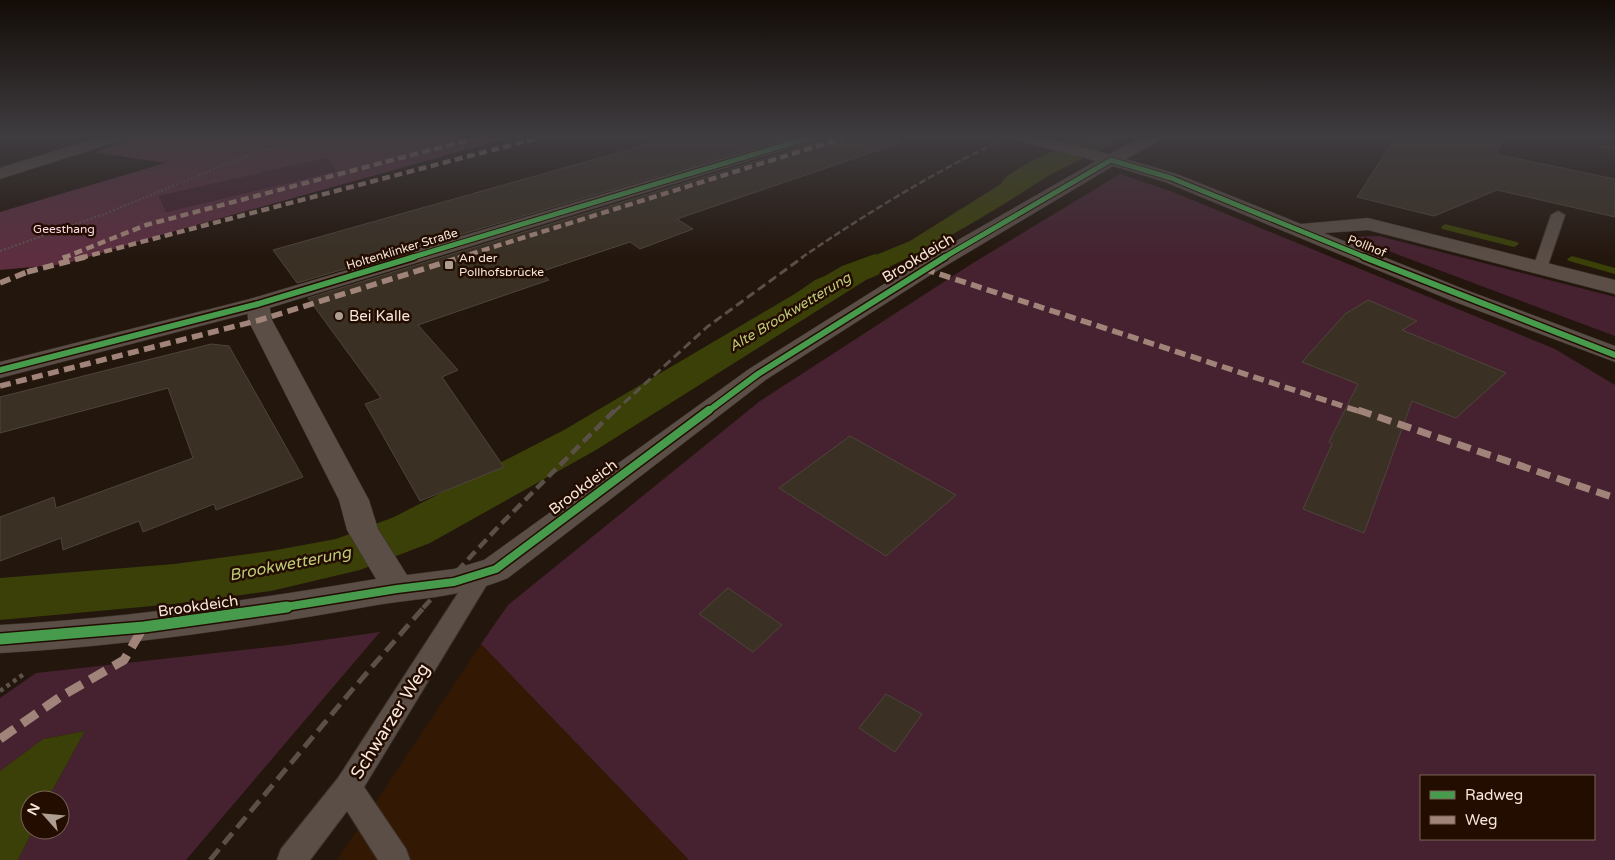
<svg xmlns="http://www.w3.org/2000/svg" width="1615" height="860" font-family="'Varela Round',sans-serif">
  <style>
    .built { fill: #331803 }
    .green { fill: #462230; fill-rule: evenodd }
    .forest { fill: #5d2e40; fill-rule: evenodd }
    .water { fill: #3b4008 }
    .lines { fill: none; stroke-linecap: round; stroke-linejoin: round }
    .stream { fill: #3b4008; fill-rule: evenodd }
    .canal { fill: #3b4008; fill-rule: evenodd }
    .building { fill: #3a3024; stroke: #4d453b }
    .service-casing { stroke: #3b312a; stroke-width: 2 }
    .minor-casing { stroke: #3b312a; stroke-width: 1 }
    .secondary-casing { stroke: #3b312a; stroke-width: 1 }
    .path-far1 { stroke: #5d534d; stroke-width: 2; stroke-dasharray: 2 2; stroke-linecap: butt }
    .path { stroke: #5d534d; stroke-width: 4.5; stroke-dasharray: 4 4; stroke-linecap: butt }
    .service { fill: #5a4e46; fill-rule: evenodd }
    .minor { fill: #5a4e46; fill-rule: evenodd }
    .secondary { fill: #5a4e46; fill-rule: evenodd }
    .rail-far3 { stroke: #5a5048; stroke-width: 2.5; stroke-dasharray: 7 3; stroke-linecap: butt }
    .rail-far2 { stroke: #5a5048; stroke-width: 3; stroke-dasharray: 9 4.5; stroke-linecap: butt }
    .rail-far1 { stroke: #5a5048; stroke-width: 4.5; stroke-dasharray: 11 5.5; stroke-linecap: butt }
    .rail { stroke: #5a5048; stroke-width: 5; stroke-dasharray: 14 7; stroke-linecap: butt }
    .quiet-far3 { stroke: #a18479; stroke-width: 4.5; stroke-dasharray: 8 4.5; stroke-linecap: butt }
    .quiet-far2 { stroke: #a18479; stroke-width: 5.5; stroke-dasharray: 11 5.5; stroke-linecap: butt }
    .quiet-far1 { stroke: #a18479; stroke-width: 7; stroke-dasharray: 14 7; stroke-linecap: butt }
    .quiet { stroke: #a18479; stroke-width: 9; stroke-dasharray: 18 9; stroke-linecap: butt }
    .cycleway-far3-casing { stroke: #230c00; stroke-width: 7 }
    .cycleway-far2-casing { stroke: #230c00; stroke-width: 9 }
    .cycleway-far1-casing { stroke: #230c00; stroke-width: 11 }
    .cycleway-casing { stroke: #230c00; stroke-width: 14 }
    .cycleway-far3 { stroke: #469c4c; stroke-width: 5 }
    .cycleway-far2 { stroke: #469c4c; stroke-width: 6 }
    .cycleway-far1 { stroke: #469c4c; stroke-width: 8 }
    .cycleway { stroke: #469c4c; stroke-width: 11 }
    .poi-dot { fill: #ad9d92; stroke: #230c00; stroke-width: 2 }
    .labels { text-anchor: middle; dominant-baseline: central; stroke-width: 5; stroke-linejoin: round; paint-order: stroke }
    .far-park-label { font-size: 12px; fill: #fcd7e4; stroke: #230c00 }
    .far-street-label { font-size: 12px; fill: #f7e6da; stroke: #230c00 }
    .far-poi-label { font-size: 12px; fill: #f7e6da; stroke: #230c00; text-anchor: start }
    .far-water-label { font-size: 14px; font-style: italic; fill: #becc77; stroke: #230c00 }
    .street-label { font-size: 15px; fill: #f7e6da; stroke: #230c00 }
    .poi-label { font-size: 15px; fill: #f7e6da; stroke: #230c00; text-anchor: start }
    .water-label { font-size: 16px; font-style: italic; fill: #becc77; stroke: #230c00 }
    .near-street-label { font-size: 18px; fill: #f7e6da; stroke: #230c00 }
  </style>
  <rect width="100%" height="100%" fill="#23160d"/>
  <path class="built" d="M 481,644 L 689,860 L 337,860 Z"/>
  <g class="green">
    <path d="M 326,158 L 338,171 L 166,212 L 159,196 Z"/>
    <path d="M 1120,174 L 1173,192 L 1555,349 L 1615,385 L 1615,860 L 689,860 L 481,644 L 508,605 L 760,401 L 973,263 ZM 1421,776 L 1594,776 L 1594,839 L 1421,839 Z"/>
    <path d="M 1379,236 L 1615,297 L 1615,336 L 1351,237 Z"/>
    <path d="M 380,632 L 186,860 L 18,860 L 33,830 L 60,830 L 60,800 L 47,800 L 85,731 L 43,739 L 0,771 L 0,698 L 36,673 L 288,645 Z"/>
  </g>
  <path class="forest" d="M 135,138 L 508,138 L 157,236 L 65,264 L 0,270 L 0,212 L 165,163 L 95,152 ZM 326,158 L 337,171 L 166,212 L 159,196 Z"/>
  <g class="water">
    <path d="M 1052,152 L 1076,158 C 1002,206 927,254 844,286 C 822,294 798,301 775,308 L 815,280 L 910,241 Z"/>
    <path d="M 85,731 L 47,800 L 30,800 L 30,830 L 33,830 L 18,860 L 0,860 L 0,771 L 43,739 Z"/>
  </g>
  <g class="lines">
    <g class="stream">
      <path d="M 1445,224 L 1517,242 L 1519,244 L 1514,247 L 1442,229 L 1441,227 Z"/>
      <path d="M 1572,256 L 1615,268 L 1615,274 L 1569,261 L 1567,259 Z"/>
    </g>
    <g class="canal">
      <path d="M 1084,138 L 1117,138 L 1113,144 L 1049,175 L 1025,189 L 1015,192 L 1005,189 L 1001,183 C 1013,166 1063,147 1084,138 Z"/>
      <path d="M 875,254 L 887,257 L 892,264 L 887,271 L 866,280 L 596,450 L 430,543 L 360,570 L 271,591 L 174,604 L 0,620 L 0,578 L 174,564 L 271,551 L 336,539 L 394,517 L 564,430 L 842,266 Z"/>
    </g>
  </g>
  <g class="building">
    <path d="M 670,138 L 787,138 L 297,283 L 273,250 Z"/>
    <path d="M 818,138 L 898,138 L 899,143 L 677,219 L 693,229 L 640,249 L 630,242 L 540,272 L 549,280 L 418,325 L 458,370 L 442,377 L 504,467 L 420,501 L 365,404 L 381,398 L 308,298 L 815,143 Z"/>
    <path d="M 1395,138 L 1503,138 L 1496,154 L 1615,179 L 1615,217 L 1497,190 L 1434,216 L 1357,197 Z"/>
    <path d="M 1368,300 L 1417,321 L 1402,330 L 1506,373 L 1456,418 L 1412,401 L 1364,533 L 1303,509 L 1332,444 L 1329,442 L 1358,384 L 1302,362 L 1345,314 Z"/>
    <path d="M 211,344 L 229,346 L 303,477 L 216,510 L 214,504 L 143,532 L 139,521 L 63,550 L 61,538 L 0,561 L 0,517 L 54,497 L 56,508 L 193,458 L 168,388 L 0,433 L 0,397 Z"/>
    <path d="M 850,436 L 956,495 L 886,556 L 779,488 Z"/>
    <path d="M 728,588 L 782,625 L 753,652 L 699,614 Z"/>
    <path d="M 886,694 L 922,714 L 895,752 L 859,728 Z"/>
  </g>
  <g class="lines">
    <g class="service-casing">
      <g id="service">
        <path d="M 1558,211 L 1565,215 L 1547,268 L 1545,271 L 1535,271 L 1533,268 L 1551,215 Z"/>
        <path d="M 481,567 L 489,570 L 492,576 L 364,787 L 406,849 L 410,860 L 378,860 L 347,811 L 310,860 L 277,860 L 281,849 L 338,778 L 473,570 Z"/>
      </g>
    </g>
    <g class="minor-casing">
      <g id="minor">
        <path d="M 98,138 L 121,138 L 119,141 L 0,179 L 0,168 Z"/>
        <path d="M 1017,138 L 1043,138 L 1109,154 L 1141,138 L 1161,138 L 1159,141 L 1126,159 L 1177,174 L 1301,224 L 1368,218 L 1615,280 L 1615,294 L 1368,230 L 1324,233 L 1466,290 L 1615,346 L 1615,362 L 1450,300 L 1165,182 L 1113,166 L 932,274 L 767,379 L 508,578 C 464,597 418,598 371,606 C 248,628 125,646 0,653 L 0,625 C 126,618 251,600 376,579 L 347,530 L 339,500 L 248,320 L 247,304 L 250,299 L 258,297 L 266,299 L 269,304 L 272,320 L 369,500 L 378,529 L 407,575 L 454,569 L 484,560 L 749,369 L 916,264 L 1096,161 L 1019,141 Z"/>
      </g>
    </g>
    <g class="secondary-casing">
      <path id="secondary" d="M 792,138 L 816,138 L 814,141 L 266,309 L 0,378 L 0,362 L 250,299 Z"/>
    </g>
    <g class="path-far1">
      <path d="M 1600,146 L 1615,149"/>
      <path d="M 0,251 L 107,213 L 231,162 L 277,146 L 240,140 L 241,138"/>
    </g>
    <path class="path" d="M 0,691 L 24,674"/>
    <use href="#service" class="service"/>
    <use href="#minor" class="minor"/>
    <use href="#secondary" class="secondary"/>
    <path class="rail-far3" d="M 801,258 C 867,213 934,172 1006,138"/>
    <path class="rail-far2" d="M 614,412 L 707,327 L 803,257"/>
    <path class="rail-far1" d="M 423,608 L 499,526 L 615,410"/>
    <path class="rail" d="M 210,860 L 352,690 L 424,607"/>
    <g class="quiet-far3">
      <path d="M 63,258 L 146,225 L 476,138"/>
      <path d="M 80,258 L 538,138"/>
      <path d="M 458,258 L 843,138"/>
    </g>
    <g class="quiet-far2">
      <path d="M 63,258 L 66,257"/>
      <path d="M 924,269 L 1361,412"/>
      <path d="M 27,272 L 85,257"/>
      <path d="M 0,283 L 32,270"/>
      <path d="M 0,386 L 260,320 L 462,257"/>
    </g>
    <path class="quiet-far1" d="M 1358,410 L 1615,498"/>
    <path class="quiet" d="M 0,739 L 60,697 L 124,660 L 143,628"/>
    <g class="cycleway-far3-casing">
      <g id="cycleway-far3">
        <path d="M 410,258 L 808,138"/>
        <path d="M 943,258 L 1111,160 L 1171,178 L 1367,258"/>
      </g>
    </g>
    <g class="cycleway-far2-casing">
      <g id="cycleway-far2">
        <path d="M 1364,257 L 1615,355"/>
        <path d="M 0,370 L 258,304 L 414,257"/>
        <path d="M 707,412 L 758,374 L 945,257"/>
      </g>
    </g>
    <g class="cycleway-far1-casing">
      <path id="cycleway-far1" d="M 279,608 L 397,589 L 454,582 L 496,569 L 709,410"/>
    </g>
    <g class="cycleway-casing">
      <path id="cycleway" d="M 0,639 L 144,627 L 287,607"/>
    </g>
    <use href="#cycleway-far3" class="cycleway-far3"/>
    <use href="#cycleway-far2" class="cycleway-far2"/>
    <use href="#cycleway-far1" class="cycleway-far1"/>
    <use href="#cycleway" class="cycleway"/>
  </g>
  <linearGradient id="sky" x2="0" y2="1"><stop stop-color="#130c07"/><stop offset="0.53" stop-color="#3f3c40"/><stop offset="1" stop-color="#3f3c40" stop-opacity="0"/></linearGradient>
  <rect width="1615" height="258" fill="url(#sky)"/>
  <g class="poi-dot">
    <rect x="444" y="260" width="10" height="10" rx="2.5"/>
    <circle cx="339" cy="316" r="5"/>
  </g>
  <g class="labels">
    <g class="far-park-label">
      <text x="64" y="229">Geesthang</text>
    </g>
    <g class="far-street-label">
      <text transform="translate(1367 246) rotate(22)">Pollhof</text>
      <text transform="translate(402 249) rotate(-17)">Holtenklinker Straße</text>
    </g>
    <g class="far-poi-label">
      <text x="459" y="258">An der<tspan x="459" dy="14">Pollhofsbrücke</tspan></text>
    </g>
    <g class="far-water-label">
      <text transform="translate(790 312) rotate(-31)">Alte Brookwetterung</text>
    </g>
    <g class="street-label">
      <text transform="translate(918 258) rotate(-31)">Brookdeich</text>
      <text transform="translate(583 487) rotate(-37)">Brookdeich</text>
      <text transform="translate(198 606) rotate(-8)">Brookdeich</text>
    </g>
    <g class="poi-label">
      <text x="349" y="316">Bei Kalle</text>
    </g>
    <g class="water-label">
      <text transform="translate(290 564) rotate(-11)">Brookwetterung</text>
    </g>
    <g class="near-street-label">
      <text transform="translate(390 721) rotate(-58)">Schwarzer Weg</text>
    </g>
  </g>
  <rect x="1420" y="775" width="175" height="65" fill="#230c00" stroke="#786357"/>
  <rect x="1430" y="791" width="25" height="8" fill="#469c4c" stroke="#786357"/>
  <text x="1465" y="800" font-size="15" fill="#f7e6da">Radweg</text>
  <rect x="1430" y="816" width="25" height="8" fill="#a18479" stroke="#786357"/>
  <text x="1465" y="825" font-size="15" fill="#f7e6da">Weg</text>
  <g transform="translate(45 815) rotate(297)"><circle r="24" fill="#230c00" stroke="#786357"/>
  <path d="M0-4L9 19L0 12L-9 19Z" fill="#ad9d92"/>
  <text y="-8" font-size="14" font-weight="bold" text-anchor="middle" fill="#f7e6da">N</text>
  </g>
</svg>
